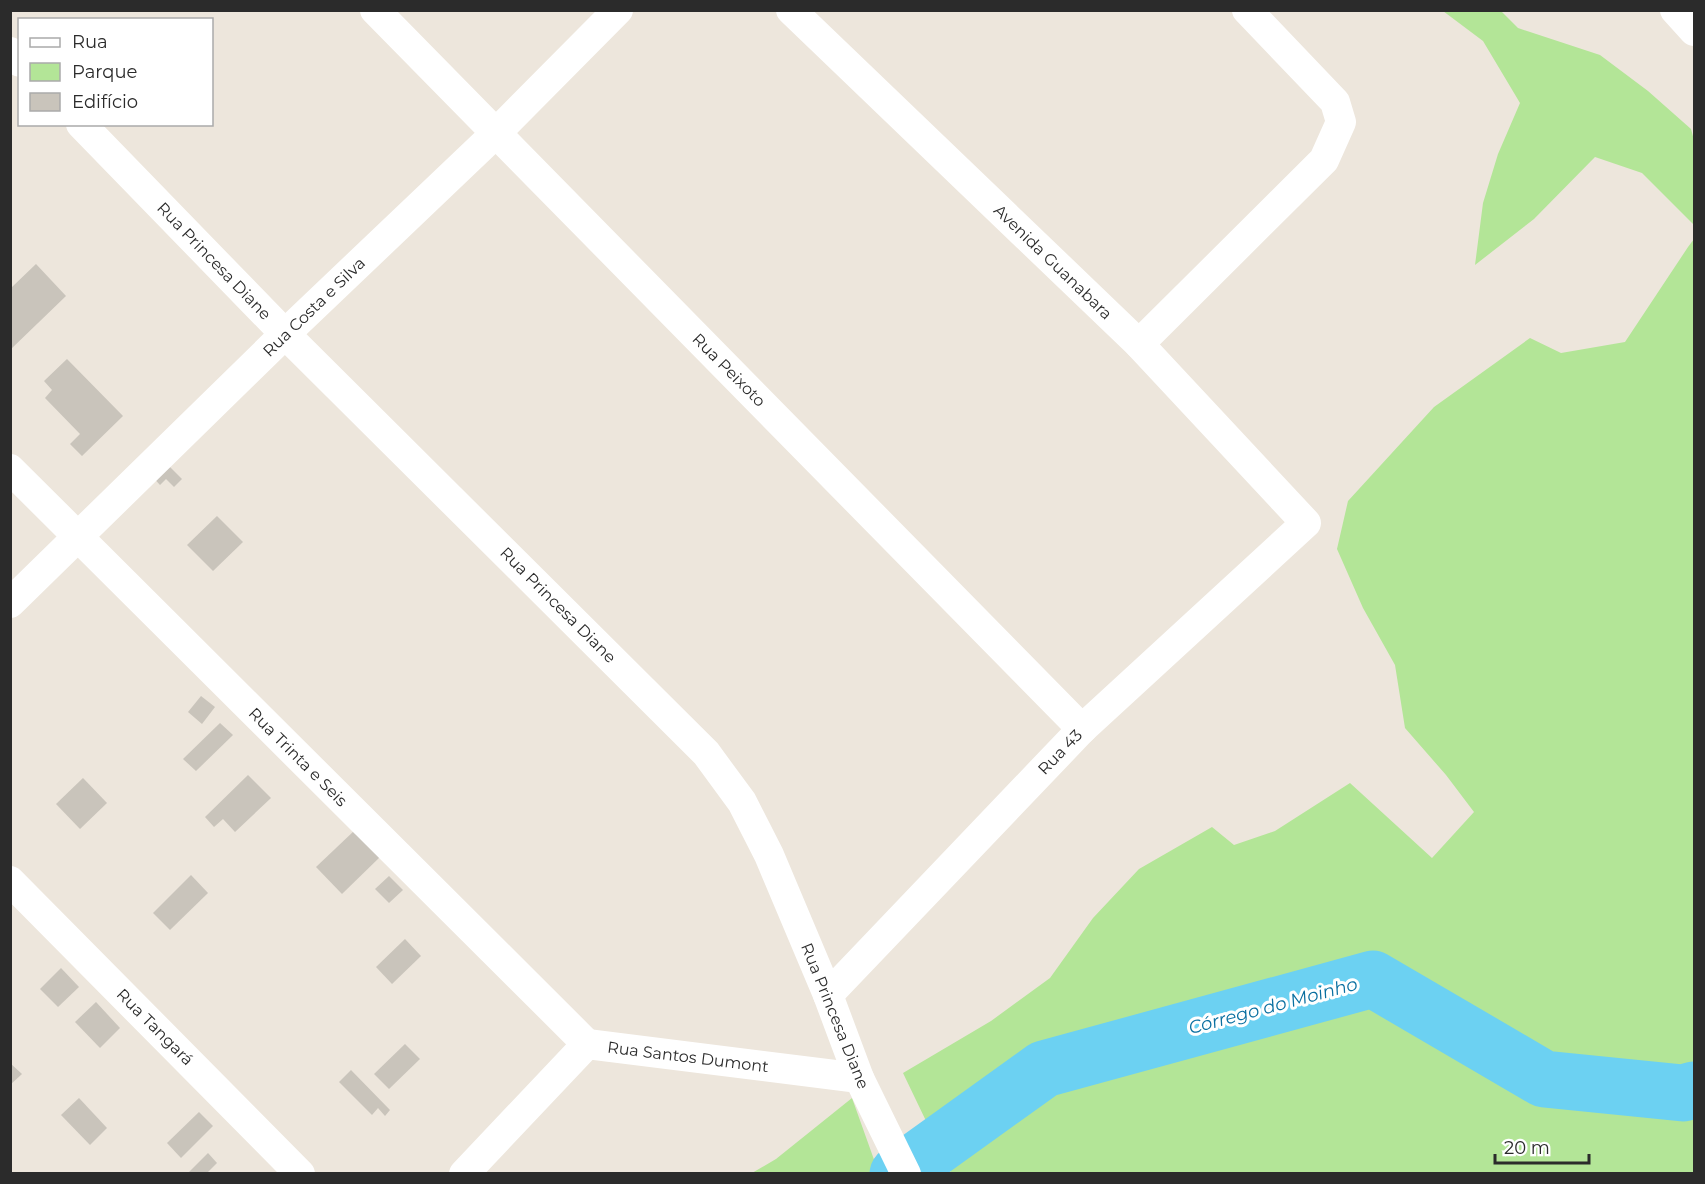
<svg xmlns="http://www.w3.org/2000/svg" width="1705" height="1184" font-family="Montserrat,sans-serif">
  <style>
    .green { fill: #b3e597 }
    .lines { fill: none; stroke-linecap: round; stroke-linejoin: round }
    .river { stroke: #6cd1f2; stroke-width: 57 }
    .building { fill: #c9c4bb }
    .minor { stroke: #fff; stroke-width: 30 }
    .labels { text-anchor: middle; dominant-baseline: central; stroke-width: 6; stroke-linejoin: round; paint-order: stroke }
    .street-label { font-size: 16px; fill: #2b2b2b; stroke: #fff }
    .water-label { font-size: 18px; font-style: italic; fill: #096fa0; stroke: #fff }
  </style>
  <rect width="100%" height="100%" fill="#ede6dc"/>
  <g class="green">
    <path d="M 1443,11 L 1501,11 L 1518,28 L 1600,55 L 1648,91 L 1691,129 L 1694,140 L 1694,225 L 1642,173 L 1595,157 L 1534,219 L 1475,265 L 1483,203 L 1498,154 L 1520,103 L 1483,41 Z"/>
    <path d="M 1694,239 L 1694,1173 L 951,1173 L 903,1073 L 991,1021 L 1050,978 L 1093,918 L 1139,869 L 1212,827 L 1234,845 L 1275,831 L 1350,783 L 1432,858 L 1474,812 L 1446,775 L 1405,728 L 1395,665 L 1363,608 L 1337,549 L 1348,501 L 1434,407 L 1530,338 L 1561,353 L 1625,342 L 1688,247 Z"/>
    <path d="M 852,1098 L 877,1168 L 875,1173 L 752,1173 L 776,1159 Z"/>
  </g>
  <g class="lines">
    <path class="river" d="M 898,1174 L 1044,1069 L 1373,979 L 1544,1079 L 1683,1093 L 1694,1090"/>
  </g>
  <g class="building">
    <path d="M 36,264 L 66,296 L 10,350 L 10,285 L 12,287 Z"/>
    <path d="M 67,359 L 123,416 L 82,456 L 70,444 L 80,434 L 45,398 L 52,390 L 44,381 Z"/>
    <path d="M 164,461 L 182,479 L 174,487 L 166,479 L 160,485 L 150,474 Z"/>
    <path d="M 217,516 L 243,542 L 213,571 L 187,545 Z"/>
    <path d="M 201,696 L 215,707 L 202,724 L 188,712 Z"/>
    <path d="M 220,723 L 233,735 L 196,771 L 183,759 Z"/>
    <path d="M 248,775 L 271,798 L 235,832 L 223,819 L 214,827 L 205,817 Z"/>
    <path d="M 83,778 L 107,803 L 80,829 L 56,804 Z"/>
    <path d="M 355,830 L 381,856 L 342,894 L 316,867 Z"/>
    <path d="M 191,875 L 208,893 L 170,930 L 153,913 Z"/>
    <path d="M 389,876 L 403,890 L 389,903 L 375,889 Z"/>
    <path d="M 405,939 L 421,956 L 392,984 L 376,967 Z"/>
    <path d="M 61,968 L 79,987 L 58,1007 L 40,989 Z"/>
    <path d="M 96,1002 L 120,1028 L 100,1048 L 75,1022 Z"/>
    <path d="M 405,1044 L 420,1059 L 389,1089 L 374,1074 Z"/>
    <path d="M 10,1063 L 22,1074 L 10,1085 Z"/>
    <path d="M 351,1070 L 390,1110 L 385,1116 L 378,1108 L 372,1115 L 339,1082 Z"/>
    <path d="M 79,1098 L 107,1128 L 90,1145 L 61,1115 Z"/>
    <path d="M 199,1112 L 213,1126 L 181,1158 L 167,1143 Z"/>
    <path d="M 208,1153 L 217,1163 L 206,1174 L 187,1174 Z"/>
  </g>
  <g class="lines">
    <g class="minor">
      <path d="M 375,10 L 1082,729"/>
      <path d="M 791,10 L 1139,344 L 1306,523 L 1082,729 L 828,995"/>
      <path d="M 1675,10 L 1694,31"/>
      <path d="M 10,52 L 20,62"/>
      <path d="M 81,124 L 285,334 L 706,753 L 742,802 L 769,855 L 828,995 L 859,1078 L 906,1174"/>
      <path d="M 1139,344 L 1324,160 L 1341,122 L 1335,102 L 1247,10"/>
      <path d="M 10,469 L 587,1044"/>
      <path d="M 10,603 L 285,334 L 496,133 L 618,10"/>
      <path d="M 10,881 L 300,1174"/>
      <path d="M 464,1174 L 587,1044 L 859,1078"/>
    </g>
  </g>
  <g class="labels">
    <g class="street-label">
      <text transform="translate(214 261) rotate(46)">Rua Princesa Diane</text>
      <text transform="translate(1053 262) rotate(44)">Avenida Guanabara</text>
      <text transform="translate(314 307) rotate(-44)">Rua Costa e Silva</text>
      <text transform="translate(729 370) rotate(45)">Rua Peixoto</text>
      <text transform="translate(558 605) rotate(45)">Rua Princesa Diane</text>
      <text transform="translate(1060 752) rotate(-46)">Rua 43</text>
      <text transform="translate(298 757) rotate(45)">Rua Trinta e Seis</text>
      <text transform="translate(835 1016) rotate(68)">Rua Princesa Diane</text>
      <text transform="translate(155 1027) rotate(45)">Rua Tangará</text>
      <text transform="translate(688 1057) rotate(7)">Rua Santos Dumont</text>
    </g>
    <g class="water-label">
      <text transform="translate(1273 1006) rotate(-15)">Córrego do Moinho</text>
    </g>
  </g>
  <rect width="1705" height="1184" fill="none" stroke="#2b2b2b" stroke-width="24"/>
  <rect x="18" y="18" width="195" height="108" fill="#ffffff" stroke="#aaaaaa" stroke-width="1.5"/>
  <rect x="30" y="38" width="30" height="9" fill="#ffffff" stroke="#aaaaaa" stroke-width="1.5"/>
  <text x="72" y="48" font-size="18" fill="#2b2b2b">Rua</text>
  <rect x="30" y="63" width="30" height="18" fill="#b3e597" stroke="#aaaaaa" stroke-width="1.5"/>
  <text x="72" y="78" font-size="18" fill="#2b2b2b">Parque</text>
  <rect x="30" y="93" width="30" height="18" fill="#c9c4bb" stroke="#aaaaaa" stroke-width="1.5"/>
  <text x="72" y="108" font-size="18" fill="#2b2b2b">Edifício</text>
  <path d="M1495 1154v9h94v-9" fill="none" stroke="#2b2b2b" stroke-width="3"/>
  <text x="1504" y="1154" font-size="18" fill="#2b2b2b" stroke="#ffffff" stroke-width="4.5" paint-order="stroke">20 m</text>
</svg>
